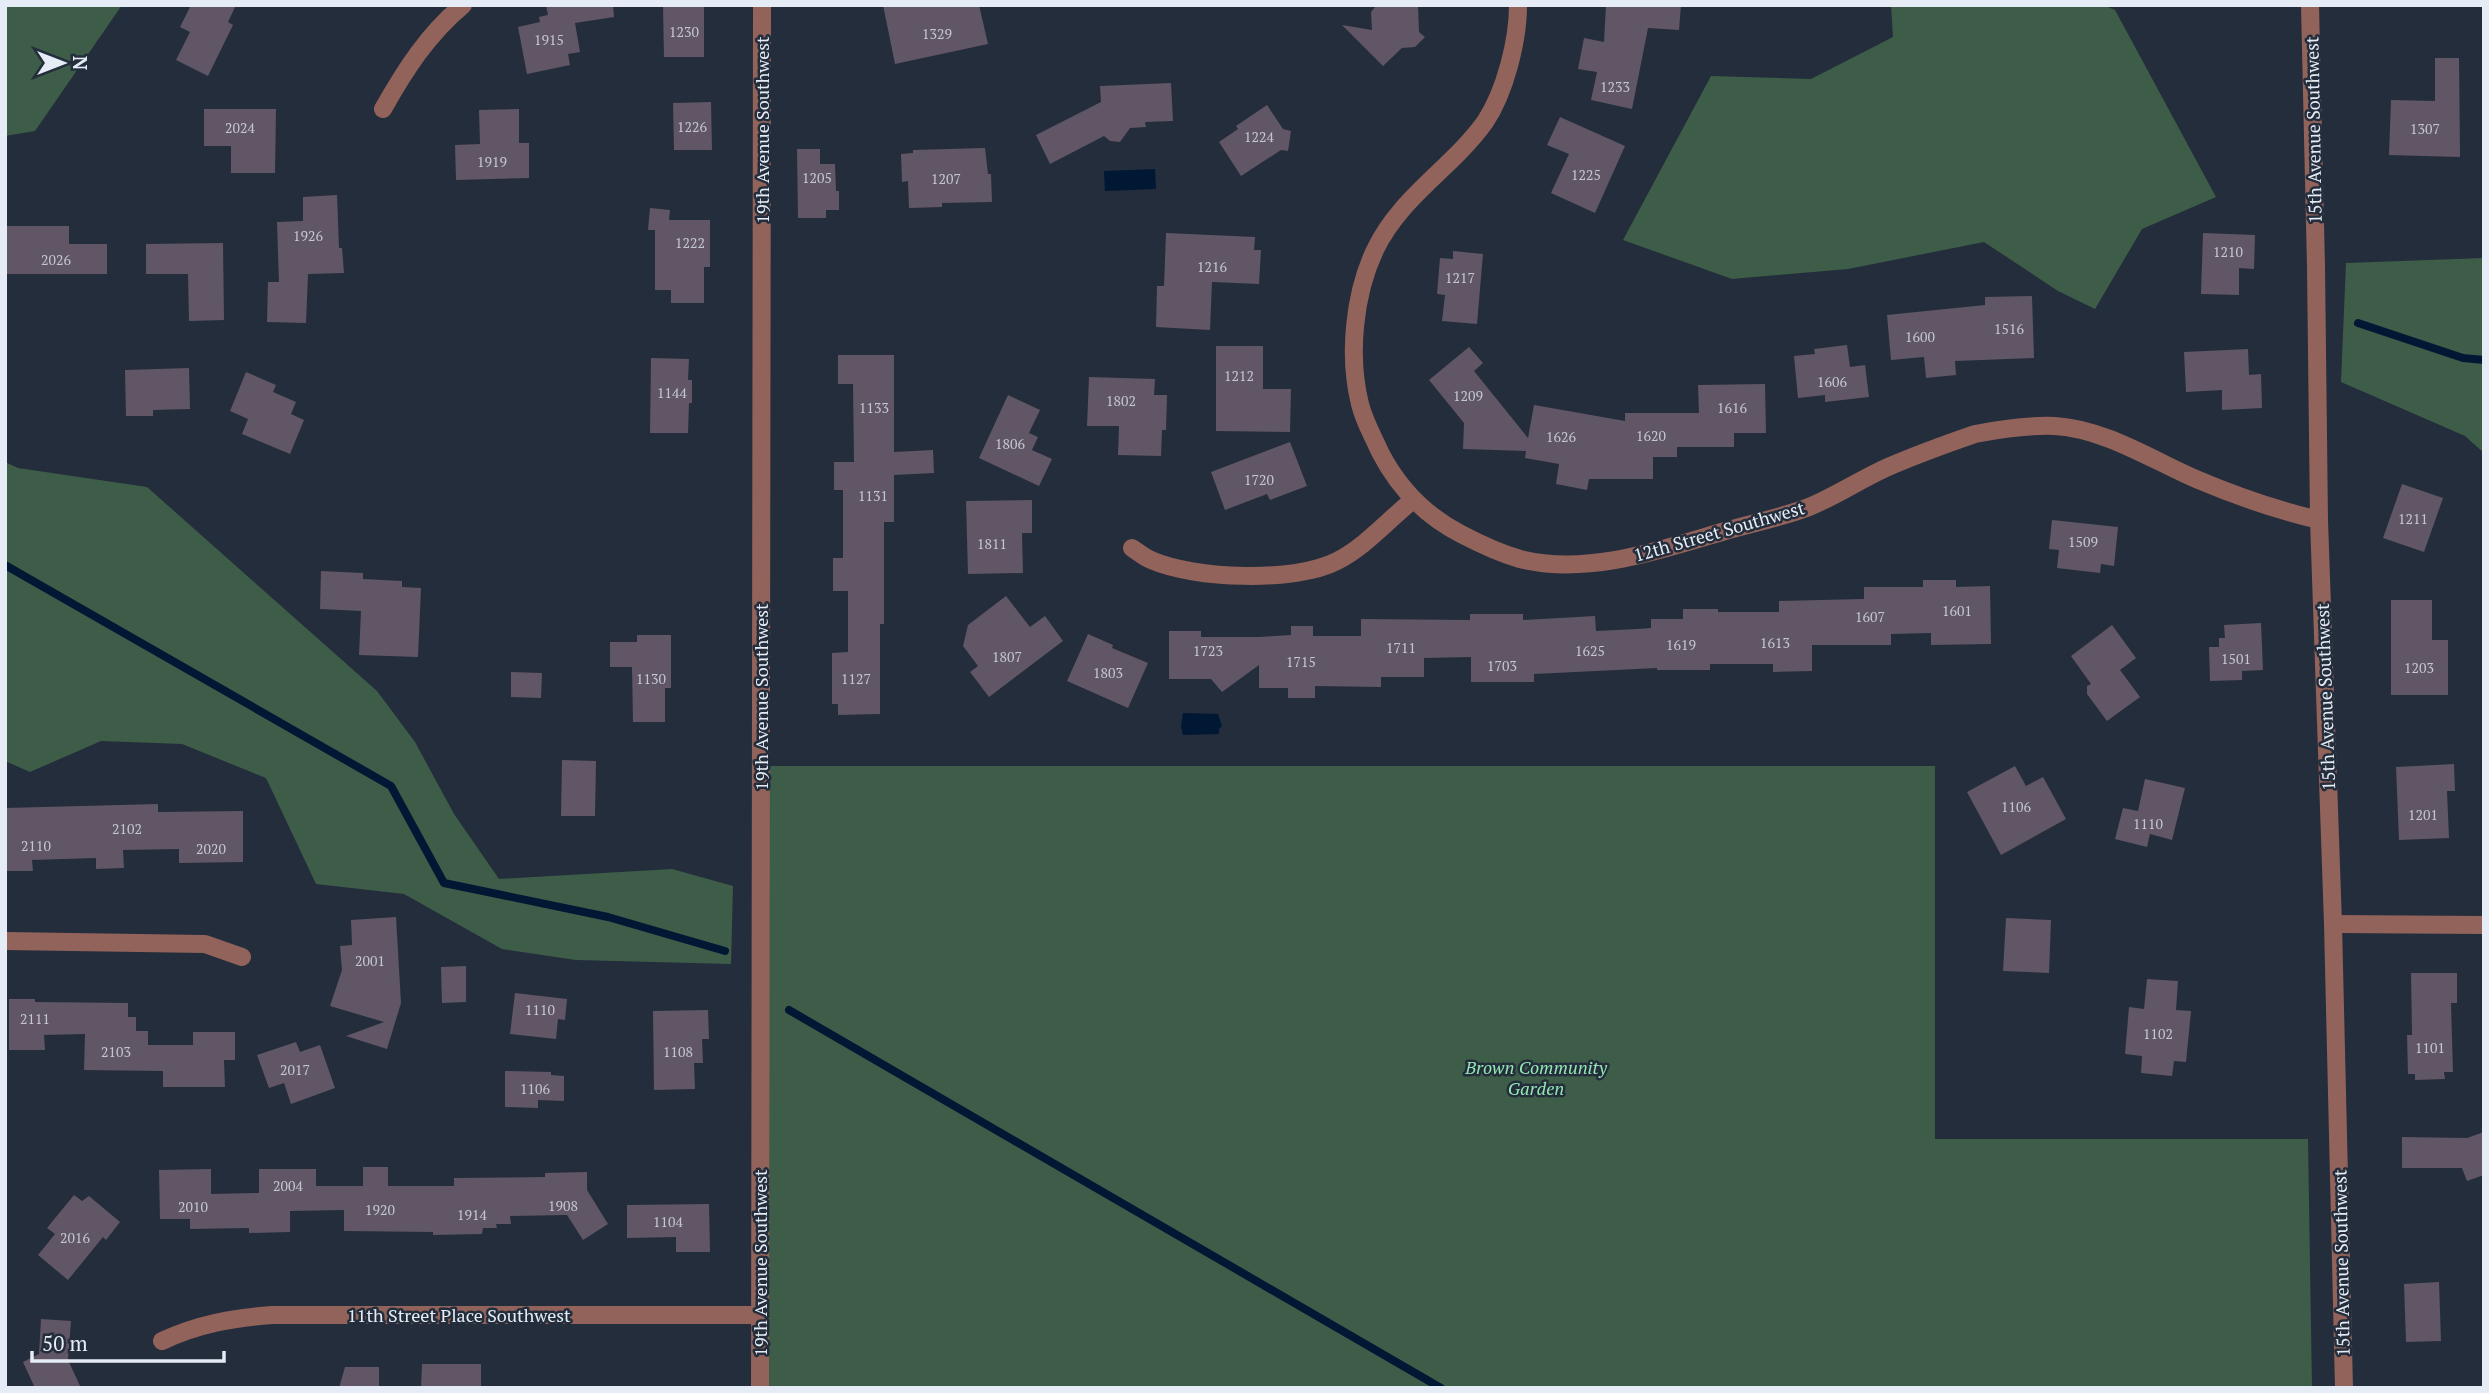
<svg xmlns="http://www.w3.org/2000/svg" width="2489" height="1393" font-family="'PT Serif',serif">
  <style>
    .green { fill: #3d5d48 }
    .water { fill: #001834 }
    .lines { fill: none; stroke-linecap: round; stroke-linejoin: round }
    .stream { stroke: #001834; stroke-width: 8 }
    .building { fill: #615665 }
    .minor { stroke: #92635b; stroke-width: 18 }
    .tertiary { stroke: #92635b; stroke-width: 18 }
    .labels { text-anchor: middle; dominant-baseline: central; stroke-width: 5; stroke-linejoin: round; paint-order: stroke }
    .number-label { font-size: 14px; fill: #c4c6d1 }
    .street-label { font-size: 18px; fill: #e5ecf5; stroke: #242d3b }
    .park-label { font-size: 18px; font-style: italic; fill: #94e8b2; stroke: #242d3b }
  </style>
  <rect width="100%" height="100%" fill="#242d3b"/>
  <g class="green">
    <path d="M 5,5 L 122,5 L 35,131 L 5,136 Z"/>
    <path d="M 1891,5 L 2103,5 L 2115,10 L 2216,197 L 2142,229 L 2095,309 L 2058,291 L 1984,242 L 1848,269 L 1732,279 L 1623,240 L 1711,76 L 1811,79 L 1893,37 Z"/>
    <path d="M 2484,258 L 2484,453 L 2465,436 L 2341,382 L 2346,263 Z"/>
    <path d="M 5,462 L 18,468 L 147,487 L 377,691 L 415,742 L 454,814 L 499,879 L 672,869 L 733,886 L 731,964 L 576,960 L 502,949 L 404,894 L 316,884 L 266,778 L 182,744 L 101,741 L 30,772 L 5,761 Z"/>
    <path d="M 761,766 L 1935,766 L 1935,1139 L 2308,1139 L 2312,1388 L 760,1388 Z"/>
  </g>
  <g class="water">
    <path d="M 1155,169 L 1156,189 L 1105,191 L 1104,171 Z"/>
    <path d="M 1183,713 L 1218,714 L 1222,726 L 1219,729 L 1219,734 L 1183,735 L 1181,726 Z"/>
  </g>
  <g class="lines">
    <g class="stream">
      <path d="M 2358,323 L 2463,358 L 2484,360"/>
      <path d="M 5,565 L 391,786 L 444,883 L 608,917 L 725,951"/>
      <path d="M 789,1010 L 1441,1388"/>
    </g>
  </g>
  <g class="building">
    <path d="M 191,5 L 236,5 L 228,22 L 233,25 L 208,76 L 176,60 L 190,32 L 180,27 Z"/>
    <path d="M 546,5 L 613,5 L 614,17 L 575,23 L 580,52 L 568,54 L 570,65 L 527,74 L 518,27 L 540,22 L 539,17 L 548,15 Z"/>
    <path d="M 663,5 L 704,5 L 704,57 L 664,57 Z"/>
    <path d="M 883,5 L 979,5 L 988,44 L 895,64 Z"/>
    <path d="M 1377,5 L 1418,5 L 1419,32 L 1425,37 L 1415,47 L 1402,48 L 1383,66 L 1342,25 L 1372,30 L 1371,12 Z"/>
    <path d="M 1606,5 L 1681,5 L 1679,30 L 1648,28 L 1632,109 L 1591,100 L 1597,72 L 1578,69 L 1584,38 L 1604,42 Z"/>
    <path d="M 2435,58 L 2459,58 L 2460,157 L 2389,155 L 2391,100 L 2435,101 Z"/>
    <path d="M 1171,83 L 1173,121 L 1145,122 L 1146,127 L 1130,128 L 1120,142 L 1110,141 L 1104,136 L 1050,164 L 1036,135 L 1101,102 L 1100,86 Z"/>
    <path d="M 711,102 L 712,150 L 674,150 L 673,103 Z"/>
    <path d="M 1267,105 L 1283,129 L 1291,131 L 1288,151 L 1281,150 L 1241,176 L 1219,142 L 1238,129 L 1236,126 Z"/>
    <path d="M 204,109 L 276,109 L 275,173 L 231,173 L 231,146 L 204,146 Z"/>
    <path d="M 519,109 L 519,143 L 529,143 L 529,178 L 456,180 L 455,145 L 480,144 L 479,110 Z"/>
    <path d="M 1560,117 L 1625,146 L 1595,213 L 1551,193 L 1569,154 L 1547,145 Z"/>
    <path d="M 985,148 L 988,174 L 991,174 L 992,202 L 942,203 L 942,207 L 909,208 L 908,181 L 902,182 L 901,154 L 913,153 L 913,150 Z"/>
    <path d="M 797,149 L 820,149 L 820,164 L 835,164 L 836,191 L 839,191 L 839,210 L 826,210 L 826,218 L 798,218 Z"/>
    <path d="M 337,195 L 339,248 L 342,248 L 344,273 L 308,274 L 306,323 L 267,322 L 268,282 L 279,282 L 277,222 L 303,221 L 303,197 Z"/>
    <path d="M 650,208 L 670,210 L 669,220 L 710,220 L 710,267 L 704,267 L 704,303 L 671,303 L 671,290 L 655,290 L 655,230 L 648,230 Z"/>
    <path d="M 5,226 L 69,226 L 69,244 L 107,244 L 107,274 L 5,274 Z"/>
    <path d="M 1166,233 L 1255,237 L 1254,250 L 1261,250 L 1259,284 L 1212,282 L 1210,330 L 1156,327 L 1157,286 L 1164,286 Z"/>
    <path d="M 2203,233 L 2255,235 L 2254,269 L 2239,268 L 2239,295 L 2201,294 Z"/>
    <path d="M 223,243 L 224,320 L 189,321 L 188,274 L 146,274 L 146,244 Z"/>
    <path d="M 1453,251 L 1483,254 L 1477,324 L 1442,321 L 1445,295 L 1437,294 L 1440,258 L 1453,259 Z"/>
    <path d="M 2032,296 L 2034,358 L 1955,361 L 1956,375 L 1926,378 L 1924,357 L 1891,360 L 1887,315 L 1985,305 L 1985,297 Z"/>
    <path d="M 1847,345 L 1850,367 L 1865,365 L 1869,397 L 1825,402 L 1825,395 L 1798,398 L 1794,356 L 1815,354 L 1814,349 Z"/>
    <path d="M 1216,346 L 1263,346 L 1263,389 L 1291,389 L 1290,432 L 1216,431 Z"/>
    <path d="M 1469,347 L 1483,363 L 1474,371 L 1528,438 L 1534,405 L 1625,421 L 1625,413 L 1699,413 L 1698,385 L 1765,384 L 1766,433 L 1734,433 L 1734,447 L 1677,447 L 1677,457 L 1653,457 L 1653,479 L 1589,479 L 1587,490 L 1556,484 L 1559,464 L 1525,458 L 1526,451 L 1463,449 L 1464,423 L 1429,380 Z"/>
    <path d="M 2248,349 L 2249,375 L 2261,374 L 2262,408 L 2222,410 L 2222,390 L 2186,392 L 2184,352 Z"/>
    <path d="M 838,355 L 894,355 L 894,452 L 933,450 L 934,473 L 894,475 L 894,522 L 884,522 L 884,624 L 880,624 L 880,714 L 838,715 L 838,704 L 832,704 L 832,653 L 848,652 L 848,591 L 833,591 L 833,558 L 843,558 L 843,490 L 834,490 L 834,462 L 854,462 L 853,384 L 838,384 Z"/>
    <path d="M 651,358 L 689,359 L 688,380 L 692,380 L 692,403 L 689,403 L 688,433 L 650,433 Z"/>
    <path d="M 189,368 L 190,409 L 153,410 L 153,416 L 126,416 L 125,370 Z"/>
    <path d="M 246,372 L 276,385 L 273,392 L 296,402 L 291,414 L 304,420 L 290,454 L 242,434 L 248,419 L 230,411 Z"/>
    <path d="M 1089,377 L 1155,379 L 1154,395 L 1167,395 L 1166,430 L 1162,430 L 1161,456 L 1118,455 L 1119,426 L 1087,426 Z"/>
    <path d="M 1008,395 L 1040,410 L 1029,433 L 1038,437 L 1032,450 L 1052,459 L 1039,486 L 979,458 Z"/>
    <path d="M 1290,442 L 1307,486 L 1270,500 L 1267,494 L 1225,510 L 1211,472 Z"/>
    <path d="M 2402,484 L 2443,498 L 2424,552 L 2383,538 Z"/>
    <path d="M 1032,500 L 1032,533 L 1022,533 L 1023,573 L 968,574 L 966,501 Z"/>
    <path d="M 2052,520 L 2118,527 L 2114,566 L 2101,564 L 2100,573 L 2057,568 L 2059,550 L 2049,549 Z"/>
    <path d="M 321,571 L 363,573 L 363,579 L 402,581 L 402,587 L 421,588 L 418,657 L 359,655 L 361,611 L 320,609 Z"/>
    <path d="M 1923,580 L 1956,580 L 1956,587 L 1990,586 L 1991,644 L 1931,645 L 1931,633 L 1891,634 L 1891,645 L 1812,645 L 1812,671 L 1773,672 L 1773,664 L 1710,664 L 1710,670 L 1657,670 L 1657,668 L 1534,674 L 1534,682 L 1471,682 L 1471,657 L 1424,658 L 1424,677 L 1381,677 L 1381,687 L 1315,686 L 1315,698 L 1288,698 L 1288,688 L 1259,688 L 1259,665 L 1222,692 L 1211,679 L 1169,679 L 1169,631 L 1201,631 L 1201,637 L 1259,637 L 1291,635 L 1291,626 L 1313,626 L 1313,636 L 1361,636 L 1361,619 L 1470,620 L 1470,614 L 1523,614 L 1523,620 L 1595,616 L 1596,631 L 1637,629 L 1651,628 L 1651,619 L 1683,619 L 1683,609 L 1718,609 L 1718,612 L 1779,612 L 1779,601 L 1864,599 L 1864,587 L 1923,587 Z"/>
    <path d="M 1006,596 L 1030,627 L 1045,616 L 1063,641 L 989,697 L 970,672 L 978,666 L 963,646 L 968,625 Z"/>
    <path d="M 2391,600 L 2432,600 L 2432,640 L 2448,640 L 2448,695 L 2391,695 Z"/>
    <path d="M 2261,623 L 2263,670 L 2242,671 L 2242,680 L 2210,681 L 2209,647 L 2219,647 L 2219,638 L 2225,638 L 2224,625 Z"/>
    <path d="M 2112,625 L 2136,658 L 2120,670 L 2140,697 L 2107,721 L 2087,694 L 2087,686 L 2091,684 L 2071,656 Z"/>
    <path d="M 1088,634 L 1113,645 L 1112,648 L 1148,663 L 1128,708 L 1067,681 Z"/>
    <path d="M 637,635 L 671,635 L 671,688 L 665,688 L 665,722 L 633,722 L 632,667 L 610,667 L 610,642 L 637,642 Z"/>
    <path d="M 511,672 L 542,673 L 541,698 L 511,697 Z"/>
    <path d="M 562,760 L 596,761 L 595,816 L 561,816 Z"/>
    <path d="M 2454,764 L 2455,791 L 2447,791 L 2449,838 L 2399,840 L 2396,767 Z"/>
    <path d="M 2015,766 L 2026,786 L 2043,777 L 2066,819 L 2001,855 L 1967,792 Z"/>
    <path d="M 2145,779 L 2185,788 L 2172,840 L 2150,834 L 2147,847 L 2115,839 L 2123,808 L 2138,811 Z"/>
    <path d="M 158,804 L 158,812 L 243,811 L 243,862 L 179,863 L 179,849 L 123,850 L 124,868 L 96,869 L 96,858 L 32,860 L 33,871 L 5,871 L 5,808 Z"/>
    <path d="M 396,917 L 401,1003 L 387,1049 L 346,1036 L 384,1022 L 330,1006 L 342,970 L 340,946 L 352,945 L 351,920 Z"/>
    <path d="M 2006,918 L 2051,920 L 2049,973 L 2003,971 Z"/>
    <path d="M 466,966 L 466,1002 L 442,1003 L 441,967 Z"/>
    <path d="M 2411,973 L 2457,973 L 2457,1003 L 2451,1003 L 2453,1072 L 2444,1072 L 2445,1079 L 2415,1080 L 2415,1074 L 2408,1074 L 2407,1035 L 2412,1035 Z"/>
    <path d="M 2147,979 L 2178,981 L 2176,1010 L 2191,1011 L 2186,1062 L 2174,1061 L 2172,1076 L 2141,1073 L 2142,1056 L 2125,1054 L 2129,1007 L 2144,1009 Z"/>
    <path d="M 515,993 L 567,999 L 565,1020 L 558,1019 L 556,1039 L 510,1034 Z"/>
    <path d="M 9,999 L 35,999 L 35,1002 L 128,1003 L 128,1017 L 136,1017 L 136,1031 L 148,1031 L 148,1045 L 193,1045 L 193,1032 L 235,1032 L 235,1060 L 224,1060 L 225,1087 L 163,1087 L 163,1071 L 84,1070 L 85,1034 L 44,1035 L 45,1050 L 9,1050 Z"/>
    <path d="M 708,1010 L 709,1039 L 702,1039 L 703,1063 L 694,1063 L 695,1089 L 654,1090 L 653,1011 Z"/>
    <path d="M 296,1042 L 300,1052 L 320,1045 L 335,1088 L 291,1104 L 284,1083 L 269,1088 L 257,1055 Z"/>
    <path d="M 505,1071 L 551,1072 L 551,1075 L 564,1076 L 564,1101 L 538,1100 L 538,1108 L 505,1107 Z"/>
    <path d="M 2484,1132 L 2484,1175 L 2467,1181 L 2462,1168 L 2402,1168 L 2402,1137 L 2467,1138 Z"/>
    <path d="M 363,1167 L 388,1167 L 388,1186 L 454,1186 L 454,1178 L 545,1177 L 545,1173 L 587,1172 L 587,1190 L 608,1224 L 583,1240 L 567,1215 L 510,1216 L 511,1224 L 496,1224 L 497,1228 L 483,1228 L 482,1234 L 433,1235 L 433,1232 L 344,1231 L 344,1210 L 290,1211 L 290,1232 L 249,1233 L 249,1228 L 190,1229 L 190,1219 L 160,1219 L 159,1170 L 211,1169 L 211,1194 L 259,1193 L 259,1169 L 316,1169 L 316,1186 L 363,1186 Z"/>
    <path d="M 74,1195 L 82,1201 L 89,1196 L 120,1222 L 106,1240 L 103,1237 L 68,1280 L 38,1255 L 55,1234 L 47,1228 Z"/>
    <path d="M 709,1204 L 710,1252 L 676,1252 L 676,1237 L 627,1238 L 627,1205 Z"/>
    <path d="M 2439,1282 L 2441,1341 L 2406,1342 L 2404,1284 Z"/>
    <path d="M 41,1319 L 71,1321 L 68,1360 L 81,1388 L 35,1388 L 23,1362 L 39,1354 Z"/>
    <path d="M 422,1364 L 481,1364 L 481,1388 L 421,1388 Z"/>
    <path d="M 345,1367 L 379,1367 L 379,1388 L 339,1388 Z"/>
  </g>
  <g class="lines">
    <g class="minor">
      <path d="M 1518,5 C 1518,41 1505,92 1485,122 C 1452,168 1400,197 1375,250 C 1354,294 1348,356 1360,404 C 1364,421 1373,436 1380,452 C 1398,487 1426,516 1461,534 C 1480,544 1499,553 1520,559 C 1587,576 1661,550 1725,531 C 1753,523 1783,517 1809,507 C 1836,496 1861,479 1888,467 C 1916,455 1946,444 1975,434 C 2000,429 2030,425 2055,426 C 2105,429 2152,460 2196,479 C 2236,496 2276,510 2319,520"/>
      <path d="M 383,109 C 405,70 428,34 463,5"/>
      <path d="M 1132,548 C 1138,552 1144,557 1151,560 C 1194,579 1295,583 1337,561 C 1365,547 1388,520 1413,500"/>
      <path d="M 2333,924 L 2484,925"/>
      <path d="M 5,941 L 205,944 L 242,957"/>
      <path d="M 162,1341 C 198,1324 233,1318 272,1315 L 760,1315"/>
      <path d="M 760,1388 L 762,5"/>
    </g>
    <path class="tertiary" d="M 2310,5 L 2316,267 L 2319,520 L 2333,924 L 2344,1388"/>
  </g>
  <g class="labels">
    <g class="number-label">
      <text x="684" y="31">1230</text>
      <text x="937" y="33">1329</text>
      <text x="549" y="39">1915</text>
      <text x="1615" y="86">1233</text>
      <text x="692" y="126">1226</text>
      <text x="240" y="127">2024</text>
      <text x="2425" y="128">1307</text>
      <text x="1259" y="136">1224</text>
      <text x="492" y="161">1919</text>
      <text x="1586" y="174">1225</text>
      <text x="817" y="177">1205</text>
      <text x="946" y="178">1207</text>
      <text x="308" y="235">1926</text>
      <text x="690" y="242">1222</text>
      <text x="2228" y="251">1210</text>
      <text x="56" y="259">2026</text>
      <text x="1212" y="266">1216</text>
      <text x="1460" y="277">1217</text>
      <text x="2009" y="328">1516</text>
      <text x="1920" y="336">1600</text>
      <text x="1239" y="375">1212</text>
      <text x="1832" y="381">1606</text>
      <text x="672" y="392">1144</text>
      <text x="1468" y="395">1209</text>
      <text x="1121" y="400">1802</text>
      <text x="874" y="407">1133</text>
      <text x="1732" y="407">1616</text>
      <text x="1651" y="435">1620</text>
      <text x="1561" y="436">1626</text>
      <text x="1010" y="443">1806</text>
      <text x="1259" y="479">1720</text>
      <text x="873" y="495">1131</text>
      <text x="2413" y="518">1211</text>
      <text x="2083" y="541">1509</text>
      <text x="992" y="543">1811</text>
      <text x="1957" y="610">1601</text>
      <text x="1870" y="616">1607</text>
      <text x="1775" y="642">1613</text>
      <text x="1681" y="644">1619</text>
      <text x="1401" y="647">1711</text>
      <text x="1208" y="650">1723</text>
      <text x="1590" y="650">1625</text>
      <text x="1007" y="656">1807</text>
      <text x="2236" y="658">1501</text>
      <text x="1301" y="661">1715</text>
      <text x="1502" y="665">1703</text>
      <text x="2419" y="667">1203</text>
      <text x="1108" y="672">1803</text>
      <text x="651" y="678">1130</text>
      <text x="856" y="678">1127</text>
      <text x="2016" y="806">1106</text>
      <text x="2423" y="814">1201</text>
      <text x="2148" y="823">1110</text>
      <text x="127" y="828">2102</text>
      <text x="36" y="845">2110</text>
      <text x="211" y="848">2020</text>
      <text x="370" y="960">2001</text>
      <text x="540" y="1009">1110</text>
      <text x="35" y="1018">2111</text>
      <text x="2158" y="1033">1102</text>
      <text x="2430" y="1047">1101</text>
      <text x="116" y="1051">2103</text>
      <text x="678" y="1051">1108</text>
      <text x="295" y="1069">2017</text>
      <text x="535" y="1088">1106</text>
      <text x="288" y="1185">2004</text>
      <text x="563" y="1205">1908</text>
      <text x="193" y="1206">2010</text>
      <text x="380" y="1209">1920</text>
      <text x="472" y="1214">1914</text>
      <text x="668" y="1221">1104</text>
      <text x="75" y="1237">2016</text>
    </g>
    <g class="street-label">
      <text transform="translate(762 130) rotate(-90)">19th Avenue Southwest</text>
      <text transform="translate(2313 130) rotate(-91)">15th Avenue Southwest</text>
      <text transform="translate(1719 531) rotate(-16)">12th Street Southwest</text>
      <text transform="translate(761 697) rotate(-90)">19th Avenue Southwest</text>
      <text transform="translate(2325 697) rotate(-92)">15th Avenue Southwest</text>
      <text transform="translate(760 1263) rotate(-90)">19th Avenue Southwest</text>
      <text transform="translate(2341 1263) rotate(-91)">15th Avenue Southwest</text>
      <text x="459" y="1315">11th Street Place Southwest</text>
    </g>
    <g class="park-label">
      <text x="1536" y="1067">Brown Community<tspan x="1536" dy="21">Garden</tspan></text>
    </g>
  </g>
  <rect width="2489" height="1393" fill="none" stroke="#e5ecf5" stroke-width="14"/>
  <g transform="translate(63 63) rotate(90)" stroke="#242d3b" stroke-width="5" paint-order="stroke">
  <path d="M0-5L12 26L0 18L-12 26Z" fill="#e5ecf5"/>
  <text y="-10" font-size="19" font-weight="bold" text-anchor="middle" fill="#e5ecf5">N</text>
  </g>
  <path d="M32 1351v10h192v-10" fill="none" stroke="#e5ecf5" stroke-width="3.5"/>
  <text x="42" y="1351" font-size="21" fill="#e5ecf5" stroke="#242d3b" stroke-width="5" paint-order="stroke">50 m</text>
</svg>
